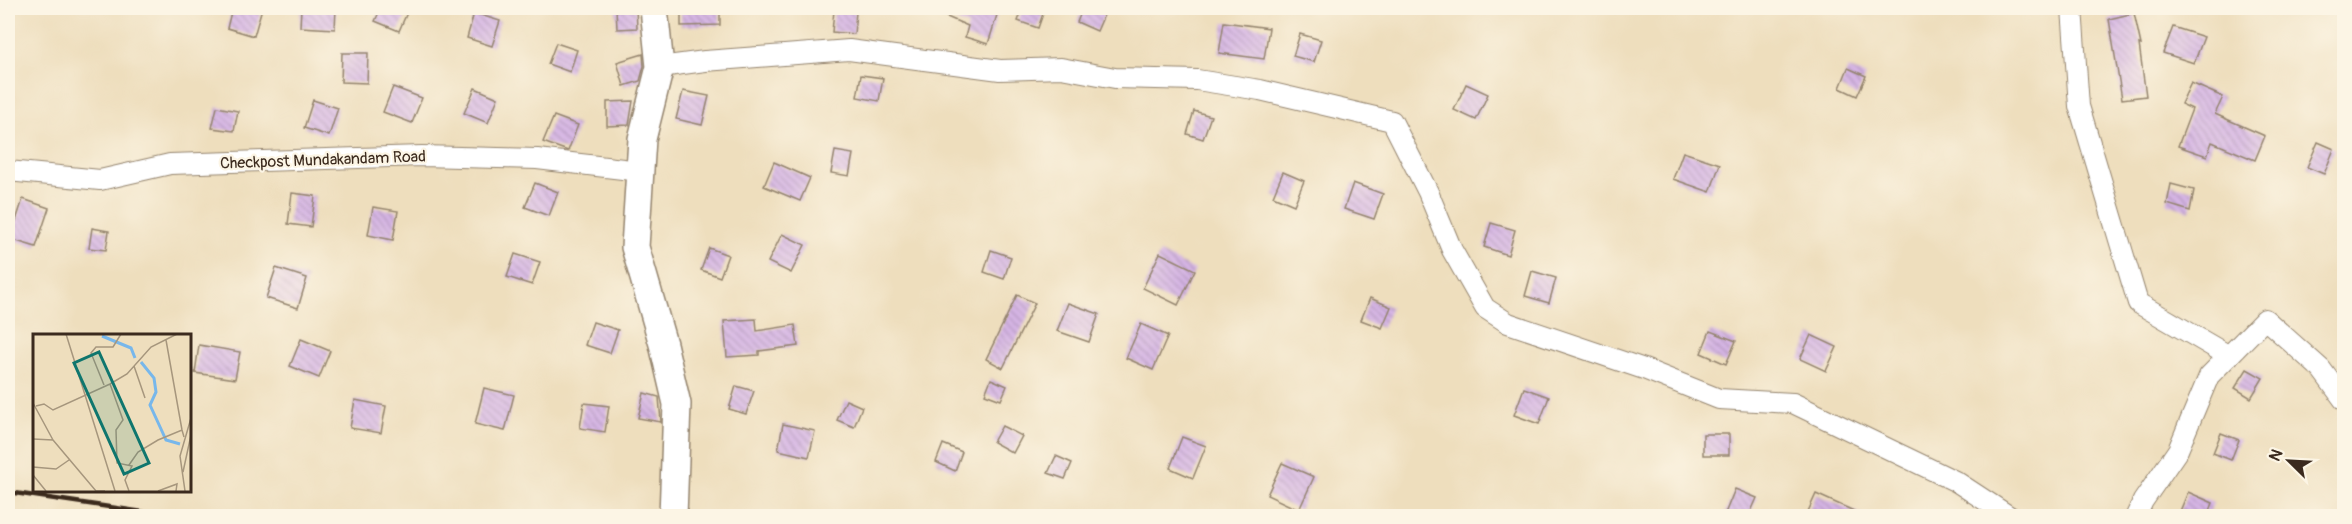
<svg xmlns="http://www.w3.org/2000/svg" width="2352" height="524" font-family="Pangolin,sans-serif">
  <style>
    .building { fill: url(#building-back-hatch) }
    .lines { fill: none; stroke-linecap: round; stroke-linejoin: round }
    .street-casing { stroke: #94846e; stroke-width: 22 }
    .secondary-casing { stroke: #94846e; stroke-width: 30 }
    .street { stroke: #fff; stroke-width: 20 }
    .secondary { stroke: #fff; stroke-width: 27 }
    .rail { stroke: #3b2a1e; stroke-width: 4.5 }
    .labels { text-anchor: middle; dominant-baseline: central; stroke-width: 4.5; stroke-linejoin: round; paint-order: stroke }
    .street-label { font-size: 16px; fill: #3b2a1e; stroke: #fcf5e5 }
    .inset-river { fill: none; stroke: #77b7eb; stroke-width: 3 }
    .inset-road { fill: none; stroke: #a6967d; stroke-width: 1.5 }
    .view { fill: #0f766e; fill-opacity: 0.15; stroke: #0f766e; stroke-width: 3 }
    .inset-edge { fill: none; stroke: #3b2a1e; stroke-width: 3 }
  </style>
  <defs>
    <pattern id="building-back-hatch" width="6" height="6" patternUnits="userSpaceOnUse" patternTransform="scale(1.5)"><rect width="6" height="6" fill="#d6b5e5"/><path d="M-1 5l2 2M0 0l6 6M5-1l2 2" fill="none" stroke="#af93b9"/></pattern>
  </defs>
  <rect width="100%" height="100%" fill="#fcf5e5"/>
  <filter id="ink" filterUnits="userSpaceOnUse"><feTurbulence type="fractalNoise" baseFrequency=".0167" numOctaves="2"/><feDisplacementMap in="SourceGraphic" scale="12" xChannelSelector="R" yChannelSelector="G"/><feConvolveMatrix kernelMatrix="1 2 1 2 8 2 1 2 1" color-interpolation-filters="sRGB"/></filter>
  <filter id="wash" filterUnits="userSpaceOnUse"><feTurbulence type="fractalNoise" baseFrequency=".008" numOctaves="4" result="noise"/><feDisplacementMap in="SourceGraphic" scale="24" xChannelSelector="R" yChannelSelector="G"/><feGaussianBlur stdDeviation="1.35" result="paint"/><feColorMatrix in="noise" values="0 0 0 0 0 0 0 0 0 0 0 0 0 0 0 0 0 1.4 0 .05"/><feComposite in="paint" operator="in"/></filter>
  <g filter="url(#wash)">
    <rect width="100%" height="100%" fill="#eedebd"/>
    <g id="blocks">
      <g class="building">
        <path d="M 232,8 L 262,8 L 254,36 L 227,28 Z"/>
        <path d="M 301,8 L 336,8 L 335,29 L 300,27 Z"/>
        <path d="M 381,8 L 409,8 L 399,31 L 375,21 Z"/>
        <path d="M 616,8 L 636,8 L 637,28 L 617,29 Z"/>
        <path d="M 681,8 L 720,8 L 720,25 L 681,26 Z"/>
        <path d="M 926,8 L 974,8 L 997,15 L 988,44 L 965,37 L 968,26 Z"/>
        <path d="M 1023,8 L 1045,8 L 1038,28 L 1018,21 Z"/>
        <path d="M 1083,8 L 1107,8 L 1097,31 L 1077,22 Z"/>
        <path d="M 834,10 L 856,12 L 854,34 L 832,32 Z"/>
        <path d="M 474,13 L 500,21 L 492,46 L 467,38 Z"/>
        <path d="M 2134,13 L 2141,45 L 2139,44 L 2146,96 L 2122,99 L 2109,19 Z"/>
        <path d="M 1224,22 L 1269,28 L 1264,59 L 1219,53 Z"/>
        <path d="M 2173,27 L 2204,37 L 2194,63 L 2163,53 Z"/>
        <path d="M 1300,34 L 1321,40 L 1314,62 L 1293,56 Z"/>
        <path d="M 556,43 L 577,50 L 570,72 L 548,64 Z"/>
        <path d="M 342,53 L 368,53 L 367,83 L 341,82 Z"/>
        <path d="M 643,54 L 644,66 L 640,81 L 624,86 L 617,62 Z"/>
        <path d="M 1848,68 L 1866,76 L 1857,96 L 1840,88 Z"/>
        <path d="M 861,75 L 883,78 L 879,101 L 857,97 Z"/>
        <path d="M 2191,83 L 2223,97 L 2215,114 L 2265,136 L 2255,160 L 2212,142 L 2207,156 L 2178,146 L 2192,109 L 2181,104 Z"/>
        <path d="M 1466,84 L 1488,94 L 1476,120 L 1454,110 Z"/>
        <path d="M 393,87 L 422,98 L 412,123 L 383,112 Z"/>
        <path d="M 475,88 L 498,98 L 488,123 L 464,113 Z"/>
        <path d="M 683,91 L 709,96 L 702,125 L 676,119 Z"/>
        <path d="M 313,100 L 338,108 L 329,136 L 304,128 Z"/>
        <path d="M 633,101 L 629,125 L 607,126 L 607,102 Z"/>
        <path d="M 217,107 L 238,111 L 234,131 L 212,128 Z"/>
        <path d="M 1194,111 L 1211,116 L 1203,139 L 1187,134 Z"/>
        <path d="M 554,116 L 578,125 L 568,151 L 543,142 Z"/>
        <path d="M 2318,142 L 2334,149 L 2324,174 L 2307,167 Z"/>
        <path d="M 835,151 L 853,154 L 849,176 L 831,173 Z"/>
        <path d="M 1683,152 L 1720,164 L 1710,192 L 1673,179 Z"/>
        <path d="M 774,162 L 810,178 L 800,201 L 764,186 Z"/>
        <path d="M 1283,172 L 1304,181 L 1294,205 L 1273,196 Z"/>
        <path d="M 535,183 L 558,192 L 549,216 L 525,207 Z"/>
        <path d="M 1353,183 L 1383,194 L 1374,219 L 1344,209 Z"/>
        <path d="M 2171,184 L 2194,190 L 2190,211 L 2167,204 Z"/>
        <path d="M 292,193 L 315,196 L 311,227 L 288,224 Z"/>
        <path d="M 23,199 L 49,208 L 36,247 L 10,239 Z"/>
        <path d="M 373,207 L 398,211 L 393,240 L 368,235 Z"/>
        <path d="M 1491,223 L 1515,230 L 1508,255 L 1484,247 Z"/>
        <path d="M 92,228 L 109,231 L 106,250 L 89,248 Z"/>
        <path d="M 782,234 L 805,245 L 791,273 L 768,262 Z"/>
        <path d="M 709,248 L 728,255 L 720,277 L 701,270 Z"/>
        <path d="M 991,250 L 1011,257 L 1004,279 L 984,272 Z"/>
        <path d="M 1160,253 L 1195,270 L 1178,305 L 1143,288 Z"/>
        <path d="M 515,254 L 540,262 L 532,285 L 507,277 Z"/>
        <path d="M 276,268 L 307,278 L 298,308 L 266,298 Z"/>
        <path d="M 1532,271 L 1556,278 L 1549,303 L 1525,296 Z"/>
        <path d="M 1017,295 L 1035,303 L 1003,368 L 986,359 Z"/>
        <path d="M 1370,298 L 1391,307 L 1382,328 L 1361,320 Z"/>
        <path d="M 1068,303 L 1099,314 L 1089,342 L 1057,331 Z"/>
        <path d="M 756,319 L 757,331 L 795,325 L 798,346 L 759,351 L 759,355 L 727,357 L 724,321 Z"/>
        <path d="M 593,322 L 618,330 L 610,353 L 585,345 Z"/>
        <path d="M 1141,324 L 1168,336 L 1153,370 L 1126,358 Z"/>
        <path d="M 1710,331 L 1736,341 L 1726,364 L 1701,353 Z"/>
        <path d="M 1811,335 L 1837,347 L 1826,371 L 1800,359 Z"/>
        <path d="M 301,339 L 330,351 L 319,378 L 290,366 Z"/>
        <path d="M 199,345 L 240,352 L 235,379 L 195,373 Z"/>
        <path d="M 2247,369 L 2263,378 L 2251,398 L 2235,388 Z"/>
        <path d="M 991,379 L 1007,386 L 1001,400 L 985,394 Z"/>
        <path d="M 736,386 L 754,391 L 746,414 L 729,409 Z"/>
        <path d="M 484,388 L 514,395 L 505,431 L 475,424 Z"/>
        <path d="M 1524,388 L 1549,397 L 1539,424 L 1514,415 Z"/>
        <path d="M 644,393 L 659,397 L 661,422 L 638,418 Z"/>
        <path d="M 355,400 L 386,406 L 381,433 L 350,428 Z"/>
        <path d="M 846,400 L 862,407 L 854,427 L 837,420 Z"/>
        <path d="M 584,403 L 609,406 L 605,432 L 580,428 Z"/>
        <path d="M 783,424 L 815,431 L 809,457 L 778,450 Z"/>
        <path d="M 1002,426 L 1022,436 L 1013,453 L 993,442 Z"/>
        <path d="M 2221,433 L 2239,440 L 2231,460 L 2213,453 Z"/>
        <rect x="1703" y="434" width="26" height="21"/>
        <path d="M 1182,437 L 1206,446 L 1193,478 L 1170,468 Z"/>
        <path d="M 943,444 L 962,452 L 955,471 L 936,462 Z"/>
        <path d="M 1056,456 L 1072,463 L 1065,479 L 1048,473 Z"/>
        <path d="M 1282,463 L 1314,477 L 1299,510 L 1267,495 Z"/>
        <path d="M 1735,489 L 1757,498 L 1749,516 L 1724,516 Z"/>
        <path d="M 2188,492 L 2213,503 L 2208,516 L 2178,516 Z"/>
        <path d="M 1816,494 L 1865,516 L 1806,516 Z"/>
      </g>
    </g>
  </g>
  <g filter="url(#ink)">
    <use href="#blocks" fill-opacity="0" stroke="#94846e" stroke-width="1.5"/>
    <g class="lines">
      <g class="street-casing">
        <g id="street">
          <path d="M 2072,8 L 2079,106 L 2138,303 L 2229,356"/>
          <path d="M 660,67 L 705,61 L 849,50 L 1000,70 L 1061,68 L 1115,78 L 1197,80 L 1260,90 L 1392,121 L 1428,192 L 1452,250 L 1485,308 L 1508,323 L 1644,369 L 1719,399 L 1793,403 L 1957,482 L 2009,516"/>
          <path d="M 8,171 L 100,180 L 170,164 L 422,156 L 537,159 L 640,171"/>
          <path d="M 2136,516 L 2143,501 L 2178,450 L 2209,376 L 2265,319 L 2321,369 L 2344,400"/>
        </g>
      </g>
      <g class="secondary-casing">
        <path id="secondary" d="M 654,8 L 660,67 L 642,139 L 635,247 L 663,344 L 677,404 L 673,516"/>
      </g>
      <use href="#street" class="street"/>
      <use href="#secondary" class="secondary"/>
      <path class="rail" d="M 8,492 L 170,516"/>
    </g>
  </g>
  <g class="labels">
    <g class="street-label">
      <text transform="translate(323 160) rotate(-2)">Checkpost Mundakandam Road</text>
    </g>
  </g>
  <g transform="translate(33 334)">
    <rect width="158" height="158" fill="#eedebd"/>
    <path class="inset-river" d="M 69,2 L 98,14 L 102,24M 108,28 L 121,44 L 123,58 L 117,71 L 128,95 L 133,106 L 147,110"/>
    <path class="inset-road" d="M 33,0 L 82,157M 133,6 L 149,96M 101,32 L 112,64M 77,50 L 90,86 L 83,96 L 84,129 L 99,132 L 92,146 L 96,157M 71,51 L 58,19 L 63,13 L 80,13 L 88,0M 0,69 L 20,106M 3,72 L 11,70 L 20,76 L 77,50 L 94,40 L 118,13 L 144,0M 0,105 L 20,106 L 63,157 L 72,157M 96,131 L 105,118 L 125,106 L 149,96 L 151,103M 0,133 L 23,135 L 36,126M 150,138 L 158,101M 0,141 L 13,157M 125,157 L 144,150 L 143,157M 152,157 L 147,122 L 158,84"/>
    <path class="view" d="M 66,18 L 116,129 L 91,140 L 41,29 Z"/>
    <rect width="158" height="158" class="inset-edge"/>
  </g>
  <rect width="2352" height="524" fill="none" stroke="#fcf5e5" stroke-width="30"/>
  <g transform="translate(2289 461) rotate(294)" stroke="#fcf5e5" stroke-width="4.5" paint-order="stroke">
  <path d="M0-4.5L10 22L0 15L-10 22Z" fill="#3b2a1e"/>
  <text y="-9" font-size="16" font-weight="bold" text-anchor="middle" fill="#3b2a1e">N</text>
  </g>
</svg>
